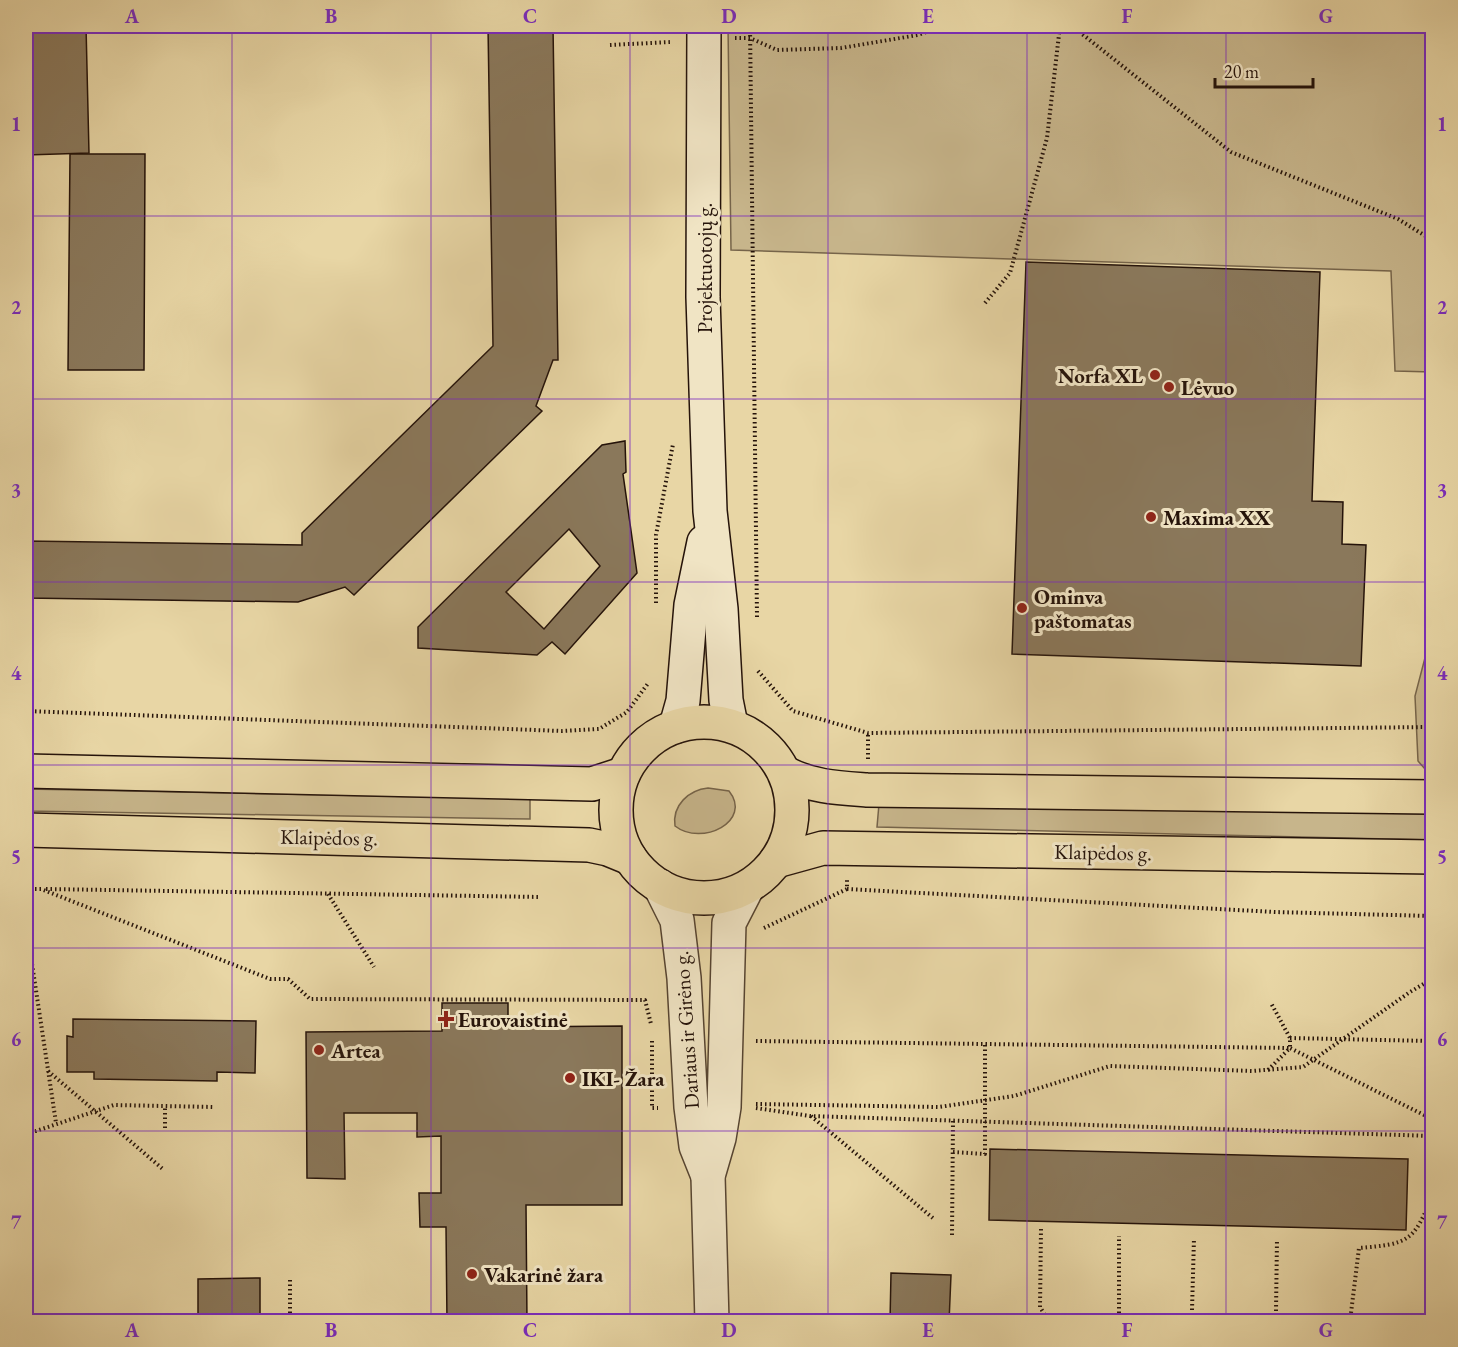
<svg xmlns="http://www.w3.org/2000/svg" width="1458" height="1347" font-family="'EB Garamond',serif">
  <style>
    .green { fill: #c7b58b; stroke: #76644a; stroke-width: 1.5 }
    .building { fill: #8a785b; stroke: #25130a; stroke-width: 1.5; fill-rule: evenodd }
    .lines { fill: none; stroke-linecap: round; stroke-linejoin: round }
    .minor-casing { stroke: #564431; stroke-width: 36 }
    .secondary-casing { stroke: #25130a; stroke-width: 36 }
    .trunk-casing { stroke: #25130a; stroke-width: 36 }
    .path { stroke: #25130a; stroke-width: 4; stroke-dasharray: 1.5 3; stroke-linecap: butt }
    .minor { stroke: #f0e4c4; stroke-width: 33 }
    .secondary { stroke: #f0e4c4; stroke-width: 33 }
    .trunk { stroke: #e8d6a5; stroke-width: 33 }
    .grid { fill: none; stroke: #7b2cbf; stroke-width: 1.5; stroke-opacity: 0.55 }
    .poi-dot { fill: #8f2418; stroke: #f0e4c4; stroke-width: 2 }
    .labels { text-anchor: middle; dominant-baseline: central; stroke-width: 6; stroke-linejoin: round; paint-order: stroke }
    .street-label { font-size: 21px; fill: #25130a; stroke: #f0e4c4 }
    .poi-label { font-size: 21px; font-weight: bold; fill: #25130a; stroke: #f0e4c4; text-anchor: start }
    .neatline { fill: none; stroke: #7b2cbf; stroke-width: 2 }
    .grid-label { font-size: 20px; text-anchor: middle; font-weight: bold; fill: #7b2cbf }
  </style>
  <rect width="100%" height="100%" fill="#e8d6a5"/>
  <filter id="stains"><feTurbulence type="fractalNoise" baseFrequency=".00333" numOctaves="4"/><feColorMatrix values="0 0 0 0 .2 0 0 0 0 .09 0 0 0 0 .02 0 0 0 .5 -.17"/></filter>
  <radialGradient id="worn" r=".72"><stop offset=".6" stop-color="#630" stop-opacity="0"/><stop offset="1" stop-color="#630" stop-opacity=".3"/></radialGradient>
  <g class="green">
    <path d="M 728,26 L 1432,26 L 1432,372 L 1395,371 L 1391,271 L 731,250 Z"/>
    <path d="M 1432,631 L 1432,777 L 1418,761 L 1415,696 Z"/>
    <path d="M 708,788 L 729,791 C 753,821 702,847 675,826 C 672,805 689,790 708,788 Z"/>
    <path d="M 26,789 L 530,799 L 530,819 L 26,811 Z"/>
    <path d="M 879,804 L 1432,814 L 1432,840 L 877,827 Z"/>
  </g>
  <g class="building">
    <path d="M 26,26 L 86,26 L 89,153 L 26,155 Z"/>
    <path d="M 488,26 L 553,26 L 558,360 L 553,360 L 536,406 L 542,411 L 354,595 L 345,587 L 298,602 L 26,598 L 26,541 L 302,545 L 302,533 L 493,346 Z"/>
    <path d="M 70,154 L 145,154 L 144,370 L 68,370 Z"/>
    <path d="M 1026,262 L 1320,272 L 1312,501 L 1343,502 L 1342,544 L 1366,545 L 1361,666 L 1012,654 Z"/>
    <path d="M 625,441 L 626,472 L 623,474 L 637,573 L 565,654 L 552,642 L 537,655 L 418,648 L 418,627 L 602,445 ZM 569,529 L 600,566 L 544,629 L 506,592 Z"/>
    <path d="M 442,1003 L 508,1003 L 508,1027 L 622,1026 L 622,1205 L 526,1205 L 527,1322 L 447,1322 L 446,1227 L 420,1227 L 419,1193 L 441,1193 L 441,1136 L 417,1137 L 417,1113 L 344,1113 L 345,1179 L 307,1178 L 306,1032 L 442,1031 Z"/>
    <path d="M 73,1019 L 256,1021 L 255,1073 L 217,1072 L 217,1081 L 94,1079 L 94,1072 L 67,1072 L 67,1036 L 73,1037 Z"/>
    <path d="M 990,1149 L 1408,1159 L 1406,1230 L 989,1220 Z"/>
    <path d="M 891,1273 L 951,1275 L 949,1322 L 890,1322 Z"/>
    <path d="M 260,1278 L 260,1322 L 198,1322 L 198,1279 Z"/>
  </g>
  <g class="lines">
    <g class="minor-casing">
      <g id="minor">
        <path d="M 660,886 L 677,920 L 684,978 L 691,1107 L 696,1146 L 708,1176"/>
        <path d="M 712,1322 L 708,1176 L 719,1138 L 724,1107 L 729,923 L 747,888"/>
      </g>
    </g>
    <g class="secondary-casing">
      <g id="secondary">
        <path d="M 704,26 L 703,297 L 710,511 L 721,609 L 726,700 L 731,725"/>
        <path d="M 676,726 L 683,701 L 691,605 L 704,542"/>
      </g>
    </g>
    <g class="trunk-casing">
      <g id="trunk">
        <circle cx="704" cy="810" r="88"/>
        <path d="M 26,771 L 592,784 L 623,774"/>
        <path d="M 785,773 C 812,787 838,788 867,790 L 1432,797"/>
        <path d="M 26,830 L 589,845 L 608,849 L 630,858"/>
        <path d="M 776,861 L 823,848 L 1432,857"/>
      </g>
    </g>
    <g class="path">
      <path d="M 750,26 L 757,617"/>
      <path d="M 1072,26 L 1231,152 L 1398,219 L 1432,240"/>
      <path d="M 735,38 L 750,38 L 777,50 L 841,48 L 918,35 L 942,26"/>
      <path d="M 610,45 L 671,42"/>
      <path d="M 985,303 L 1010,273 L 1047,138 L 1060,26"/>
      <path d="M 656,603 L 656,535 L 673,444"/>
      <path d="M 758,671 L 793,711 L 868,733 L 1432,727"/>
      <path d="M 26,711 L 562,731 L 599,729 L 627,712 L 649,682"/>
      <path d="M 868,759 L 868,733"/>
      <path d="M 26,889 L 41,889 L 270,979 L 288,979 L 310,999 L 645,1000 L 651,1024"/>
      <path d="M 46,889 L 540,897"/>
      <path d="M 847,889 L 1274,912 L 1432,916"/>
      <path d="M 328,894 L 374,967"/>
      <path d="M 26,924 L 56,1123"/>
      <path d="M 764,928 L 847,889 L 847,879"/>
      <path d="M 1290,1038 L 1429,1041 L 1426,1136 L 1432,1147"/>
      <path d="M 652,1041 L 652,1108 L 658,1108"/>
      <path d="M 756,1041 L 1290,1048 L 1290,1038 L 1271,1003"/>
      <path d="M 1268,1070 L 1290,1048 L 1432,1119"/>
      <path d="M 48,1071 L 164,1170"/>
      <path d="M 756,1104 L 939,1107 L 1014,1096 L 1110,1066 L 1252,1071 L 1303,1067 L 1410,992 L 1432,979"/>
      <path d="M 756,1108 L 810,1116 L 1432,1136"/>
      <path d="M 811,1116 L 934,1219"/>
      <path d="M 165,1128 L 165,1106"/>
      <path d="M 26,1132 L 36,1131 L 114,1105 L 213,1107"/>
      <path d="M 953,1152 L 985,1154 L 985,1044"/>
      <path d="M 1041,1229 L 1040,1307 L 1049,1322"/>
      <path d="M 952,1235 L 953,1120"/>
      <path d="M 1192,1310 L 1194,1238"/>
      <path d="M 1276,1311 L 1277,1239"/>
      <path d="M 1351,1313 L 1359,1248 C 1408,1244 1414,1242 1432,1196"/>
      <path d="M 290,1322 L 290,1278"/>
      <path d="M 1119,1322 L 1119,1236"/>
    </g>
    <use href="#minor" class="minor"/>
    <use href="#secondary" class="secondary"/>
    <use href="#trunk" class="trunk"/>
  </g>
  <path class="grid" d="M 232,26 L 232,1322M 431,26 L 431,1322M 630,26 L 630,1322M 828,26 L 828,1322M 1027,26 L 1027,1322M 1226,26 L 1226,1322M 26,216 L 1432,216M 26,399 L 1432,399M 26,582 L 1432,582M 26,765 L 1432,765M 26,948 L 1432,948M 26,1131 L 1432,1131"/>
  <g class="poi-dot">
    <circle cx="1155" cy="375" r="6"/>
    <circle cx="1169" cy="387" r="6"/>
    <circle cx="1151" cy="517" r="6"/>
    <circle cx="1022" cy="608" r="6"/>
    <path d="M443 1010h6v6h6v6h-6v6h-6v-6h-6v-6h6z"/>
    <circle cx="319" cy="1050" r="6"/>
    <circle cx="570" cy="1078" r="6"/>
    <circle cx="472" cy="1274" r="6"/>
  </g>
  <g class="labels">
    <g class="street-label">
      <text transform="translate(704 268) rotate(-90)">Projektuotojų g.</text>
      <text transform="translate(329 837) rotate(1)">Klaipėdos g.</text>
      <text transform="translate(1103 852) rotate(1)">Klaipėdos g.</text>
      <text transform="translate(686 1030) rotate(-94)">Dariaus ir Girėno g.</text>
    </g>
    <g class="poi-label">
      <text x="1143" y="375" text-anchor="end">Norfa XL</text>
      <text x="1181" y="387">Lėvuo</text>
      <text x="1163" y="517">Maxima XX</text>
      <text x="1034" y="596">Ominva<tspan x="1034" dy="24">paštomatas</tspan></text>
      <text x="458" y="1019">Eurovaistinė</text>
      <text x="331" y="1050">Artea</text>
      <text x="582" y="1078">IKI- Žara</text>
      <text x="484" y="1274">Vakarinė žara</text>
    </g>
  </g>
  <rect width="1458" height="1347" fill="none" stroke="#e8d6a5" stroke-width="66"/>
  <path d="M1215 78v9h98v-9" fill="none" stroke="#25130a" stroke-width="3"/>
  <text x="1224" y="78" font-size="18" fill="#25130a" stroke="#f0e4c4" stroke-width="4.5" paint-order="stroke">20 m</text>
  <rect x="33" y="33" width="1392" height="1281" class="neatline"/>
  <g class="grid-label">
    <text x="132" y="23">A</text>
    <text x="331" y="23">B</text>
    <text x="530" y="23">C</text>
    <text x="729" y="23">D</text>
    <text x="928" y="23">E</text>
    <text x="1127" y="23">F</text>
    <text x="1326" y="23">G</text>
    <text x="16" y="131">1</text>
    <text x="1442" y="131">1</text>
    <text x="16" y="314">2</text>
    <text x="1442" y="314">2</text>
    <text x="16" y="497">3</text>
    <text x="1442" y="497">3</text>
    <text x="16" y="680">4</text>
    <text x="1442" y="680">4</text>
    <text x="16" y="863">5</text>
    <text x="1442" y="863">5</text>
    <text x="16" y="1046">6</text>
    <text x="1442" y="1046">6</text>
    <text x="16" y="1229">7</text>
    <text x="1442" y="1229">7</text>
    <text x="132" y="1337">A</text>
    <text x="331" y="1337">B</text>
    <text x="530" y="1337">C</text>
    <text x="729" y="1337">D</text>
    <text x="928" y="1337">E</text>
    <text x="1127" y="1337">F</text>
    <text x="1326" y="1337">G</text>
  </g>
  <rect width="100%" height="100%" filter="url(#stains)"/>
  <rect width="100%" height="100%" fill="url(#worn)"/>
</svg>
